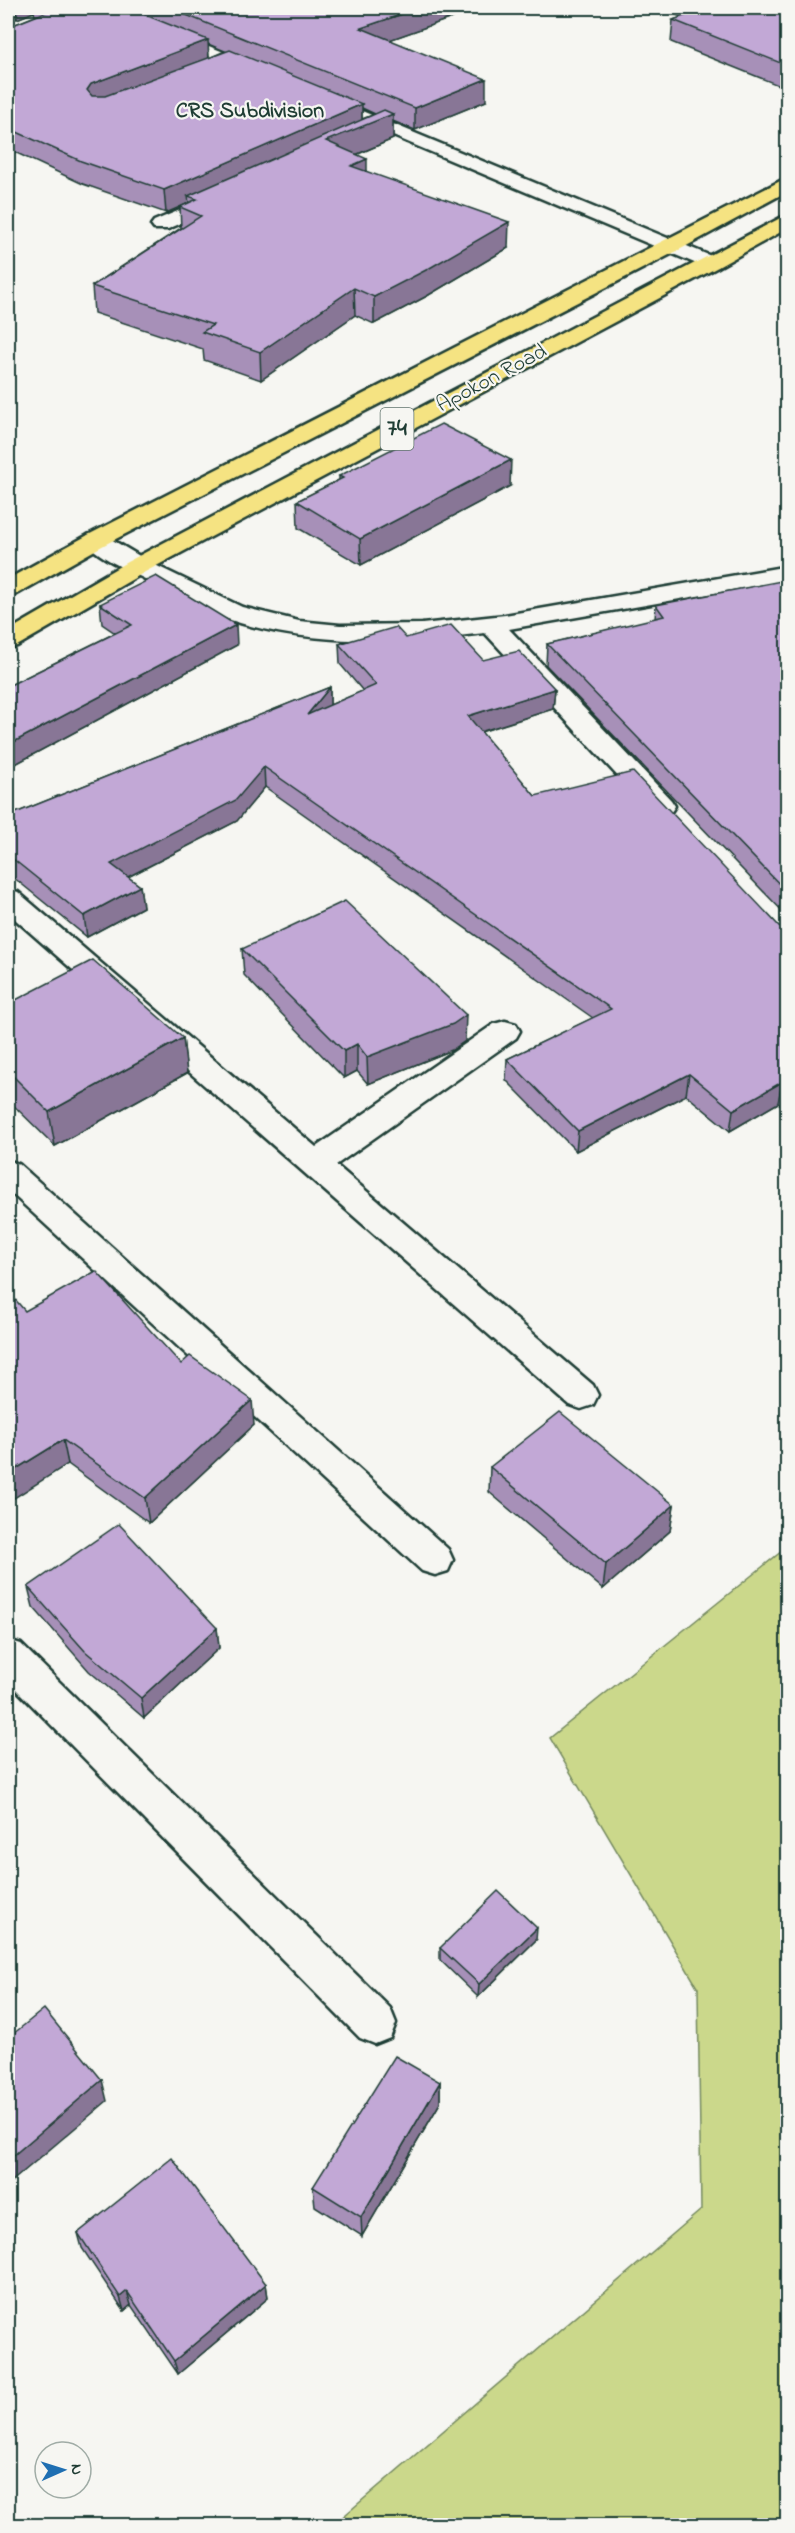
<svg xmlns="http://www.w3.org/2000/svg" width="795" height="2533" font-family="'Indie Flower',sans-serif">
  <style>
    .green { fill: #cbd88b; stroke: #758a60; stroke-width: 1.5 }
    .lines { fill: none; stroke-linecap: round; stroke-linejoin: round }
    .street-casing { stroke: #1f3d34; stroke-width: 5 }
    .highway-casing { stroke: #1f3d34; stroke-width: 5 }
    .street { fill: #f6f6f2; fill-rule: evenodd }
    .highway { fill: #f5e382; fill-rule: evenodd }
    .wall { fill: #a790b8; stroke: #1f3d34; stroke-width: 1.5; fill-rule: evenodd }
    .shaded-wall { fill: #887696; stroke: #1f3d34; stroke-width: 1.5 }
    .building { fill: #c2a8d6; stroke: #1f3d34; stroke-width: 1.5 }
    .labels { text-anchor: middle; dominant-baseline: central; stroke-width: 4.5; stroke-linejoin: round; paint-order: stroke }
    .far-neighbourhood-label { font-size: 22px; font-weight: bold; fill: #1f3d34; stroke: #f6f6f2 }
    .far-street-label { font-size: 22px; fill: #1f3d34; stroke: #f6f6f2 }
    .shield { fill: #f6f6f2; stroke: #60746d; stroke-width: 1.5 }
    .shield-label { font-size: 24px; font-weight: bold; fill: #1f3d34 }
  </style>
  <rect width="100%" height="100%" fill="#f6f6f2"/>
  <filter id="ink" filterUnits="userSpaceOnUse"><feTurbulence type="fractalNoise" baseFrequency=".0167" numOctaves="2"/><feDisplacementMap in="SourceGraphic" scale="12" xChannelSelector="R" yChannelSelector="G"/><feConvolveMatrix kernelMatrix="1 2 1 2 8 2 1 2 1" color-interpolation-filters="sRGB"/></filter>
  <g filter="url(#ink)">
    <path class="green" d="M 787,1547 L 787,2525 L 335,2525 L 338,2521 L 701,2210 L 698,1988 L 550,1738 Z"/>
    <g class="lines">
      <g class="street-casing">
        <g id="street">
          <path d="M 92,8 L 115,8 L 263,68 L 266,72 L 263,76 L 251,76 L 95,12 Z"/>
          <path d="M 321,94 L 718,259 L 721,263 L 718,267 L 704,267 L 315,103 L 312,99 L 315,95 Z"/>
          <path d="M 223,192 L 230,194 L 233,198 L 230,202 L 168,229 L 154,229 L 151,225 L 154,221 Z"/>
          <path d="M 96,533 L 104,535 L 153,564 L 242,607 L 299,621 L 340,625 L 422,624 L 505,615 L 788,566 L 788,580 L 509,629 L 671,800 L 675,806 L 671,812 L 661,814 L 651,812 L 485,633 C 404,643 319,646 240,623 C 207,613 175,595 145,579 C 128,570 95,556 84,540 L 88,535 Z"/>
          <path d="M 8,889 L 18,892 L 316,1147 L 494,1024 L 505,1021 L 516,1024 L 520,1031 L 516,1038 L 336,1165 L 593,1385 L 598,1395 L 593,1405 L 581,1409 L 569,1405 L 8,913 Z"/>
          <path d="M 8,1160 L 19,1164 L 448,1549 L 453,1560 L 448,1571 L 435,1575 L 422,1571 L 8,1190 Z"/>
          <path d="M 8,1640 L 21,1644 L 390,2008 L 396,2023 L 390,2038 L 375,2044 L 360,2038 L 8,1681 Z"/>
        </g>
      </g>
      <g class="highway-casing">
        <g id="highway">
          <path d="M 788,177 L 788,191 L 679,250 L 104,545 L 17,594 L 8,596 L 8,579 L 88,535 Z"/>
          <path d="M 788,214 L 788,228 L 718,267 L 145,572 L 17,646 L 8,648 L 8,631 L 127,562 Z"/>
        </g>
      </g>
      <use href="#street" class="street"/>
      <use href="#highway" class="highway"/>
    </g>
    <g class="wall">
      <path d="M 8,8 L 480,8 L 389,40 L 486,101 L 415,130 L 393,121 L 393,139 L 356,155 L 367,172 L 508,248 L 427,296 L 374,324 L 355,315 L 261,380 L 204,360 L 203,349 L 94,313 L 92,286 L 181,228 L 180,207 L 188,203 L 166,213 L 83,184 L 8,149 L 8,27 L 35,16 L 34,12 L 17,19 L 8,15 ZM 208,44 L 225,51 L 209,58 ZM 362,108 L 375,114 L 362,119 Z"/>
      <path d="M 657,8 L 788,8 L 788,89 L 671,42 L 673,20 L 682,17 Z"/>
      <path d="M 788,243 L 788,262 L 785,261 Z"/>
      <path d="M 339,476 L 510,486 L 361,565 L 298,528 L 297,501 L 339,480 Z"/>
      <path d="M 788,589 L 788,917 L 546,665 L 547,644 L 655,619 L 656,605 Z"/>
      <path d="M 100,604 L 237,645 L 8,768 L 8,686 L 115,633 L 102,624 Z"/>
      <path d="M 406,638 L 483,660 L 555,689 L 553,709 L 481,732 L 535,796 L 780,927 L 788,929 L 788,1109 L 778,1103 L 730,1131 L 686,1095 L 576,1151 L 506,1080 L 507,1059 L 593,1018 L 265,787 L 237,821 L 128,877 L 140,886 L 143,907 L 87,937 L 8,873 L 8,816 L 330,687 L 330,705 L 363,691 L 340,664 L 339,644 Z"/>
      <path d="M 242,949 L 465,1041 L 452,1050 L 368,1084 L 357,1071 L 344,1078 L 244,975 Z"/>
      <path d="M 8,1004 L 183,1038 L 187,1073 L 55,1146 L 8,1100 Z"/>
      <path d="M 25,1311 L 181,1364 L 254,1425 L 149,1523 L 68,1464 Z"/>
      <path d="M 490,1467 L 674,1505 L 670,1531 L 603,1589 L 489,1492 Z"/>
      <path d="M 28,1587 L 217,1628 L 219,1648 L 144,1718 L 89,1671 L 33,1607 Z"/>
      <path d="M 536,1940 L 478,1997 L 440,1960 L 440,1948 Z"/>
      <path d="M 440,2082 L 440,2103 L 362,2236 L 315,2206 L 313,2187 Z"/>
      <path d="M 78,2233 L 266,2284 L 268,2298 L 178,2374 L 131,2305 L 124,2311 L 82,2248 Z"/>
    </g>
    <g class="shaded-wall">
      <path d="M 16,8 L 34,8 L 34,12 L 17,19 Z"/>
      <path d="M 420,8 L 480,8 L 361,50 L 361,28 Z"/>
      <path d="M 208,40 L 209,62 L 89,112 L 87,90 L 91,84 Z"/>
      <path d="M 486,79 L 486,101 L 415,130 L 415,108 Z"/>
      <path d="M 362,104 L 362,126 L 393,114 L 393,139 L 327,167 L 188,196 L 189,203 L 166,213 L 164,190 Z"/>
      <path d="M 367,159 L 367,185 L 351,166 Z"/>
      <path d="M 509,222 L 508,248 L 427,296 L 374,324 L 374,297 Z"/>
      <path d="M 354,288 L 355,315 L 261,380 L 260,352 Z"/>
      <path d="M 511,460 L 510,486 L 361,565 L 360,539 Z"/>
      <path d="M 236,625 L 237,645 L 8,768 L 8,745 Z"/>
      <path d="M 330,687 L 330,708 L 307,715 Z"/>
      <path d="M 555,689 L 553,709 L 467,736 L 468,716 Z"/>
      <path d="M 264,767 L 265,787 L 237,821 L 114,884 L 111,864 Z"/>
      <path d="M 140,886 L 143,907 L 87,937 L 84,916 Z"/>
      <path d="M 466,1015 L 465,1041 L 452,1050 L 368,1084 L 367,1057 Z"/>
      <path d="M 183,1038 L 187,1073 L 55,1146 L 49,1112 Z"/>
      <path d="M 357,1044 L 357,1071 L 344,1078 L 344,1051 Z"/>
      <path d="M 689,1074 L 686,1095 L 576,1151 L 578,1131 Z"/>
      <path d="M 782,1082 L 778,1103 L 730,1131 L 733,1110 Z"/>
      <path d="M 252,1400 L 254,1425 L 149,1523 L 145,1498 Z"/>
      <path d="M 63,1440 L 68,1464 L 8,1502 L 8,1474 Z"/>
      <path d="M 674,1505 L 670,1531 L 603,1589 L 606,1564 Z"/>
      <path d="M 217,1628 L 219,1648 L 144,1718 L 141,1698 Z"/>
      <path d="M 537,1928 L 536,1940 L 478,1997 L 479,1984 Z"/>
      <path d="M 102,2080 L 107,2101 L 10,2183 L 8,2177 L 8,2160 Z"/>
      <path d="M 440,2082 L 440,2103 L 362,2236 L 361,2217 Z"/>
      <path d="M 266,2284 L 268,2298 L 178,2374 L 174,2361 Z"/>
      <path d="M 127,2291 L 131,2305 L 124,2311 L 120,2297 Z"/>
    </g>
    <g class="building">
      <path d="M 36,8 L 128,8 L 208,40 L 91,84 L 87,90 L 92,96 L 105,96 L 230,50 L 362,104 L 164,190 L 81,161 L 8,128 L 8,27 L 46,12 Z"/>
      <path d="M 169,8 L 420,8 L 361,28 L 486,79 L 415,108 Z"/>
      <path d="M 706,8 L 768,8 L 788,15 L 788,66 L 673,20 Z"/>
      <path d="M 384,110 L 393,114 L 326,141 L 367,159 L 351,166 L 509,222 L 428,269 L 374,297 L 354,288 L 260,352 L 202,332 L 213,325 L 92,286 L 201,216 L 180,207 L 197,199 L 188,196 Z"/>
      <path d="M 441,424 L 511,460 L 360,539 L 297,501 L 343,478 L 339,476 Z"/>
      <path d="M 156,576 L 236,625 L 8,745 L 8,686 L 132,625 L 100,604 Z"/>
      <path d="M 781,581 L 788,589 L 788,893 L 547,644 L 664,616 L 656,605 Z"/>
      <path d="M 451,625 L 483,660 L 519,651 L 555,689 L 468,716 L 535,796 L 633,772 L 780,927 L 788,929 L 788,1086 L 782,1082 L 733,1110 L 689,1074 L 578,1131 L 507,1059 L 611,1009 L 264,767 L 236,800 L 111,864 L 140,886 L 84,916 L 8,855 L 8,816 L 330,687 L 307,715 L 376,685 L 339,644 L 396,627 L 406,638 Z"/>
      <path d="M 345,901 L 466,1015 L 453,1024 L 367,1057 L 357,1044 L 344,1051 L 242,949 Z"/>
      <path d="M 93,960 L 183,1038 L 49,1112 L 8,1071 L 8,1004 Z"/>
      <path d="M 96,1271 L 181,1364 L 190,1356 L 252,1400 L 145,1498 L 63,1440 L 8,1474 L 8,1291 L 25,1311 Z"/>
      <path d="M 560,1412 L 674,1505 L 606,1564 L 490,1467 Z"/>
      <path d="M 119,1524 L 217,1628 L 141,1698 L 85,1651 L 28,1587 Z"/>
      <path d="M 498,1891 L 537,1928 L 479,1984 L 440,1948 Z"/>
      <path d="M 44,2009 L 102,2080 L 8,2160 L 8,2038 Z"/>
      <path d="M 395,2056 L 440,2082 L 361,2217 L 313,2187 Z"/>
      <path d="M 172,2158 L 266,2284 L 174,2361 L 127,2291 L 120,2297 L 78,2233 Z"/>
    </g>
  </g>
  <g class="labels">
    <g class="far-neighbourhood-label">
      <text x="250" y="112">CRS Subdivision</text>
    </g>
    <g class="far-street-label">
      <text transform="translate(492 379) rotate(-28)">Apokon Road</text>
    </g>
    <rect class="shield" x="380.5" y="408" width="33" height="42" rx="4.5"/>
    <g class="shield-label">
      <text x="397" y="429">74</text>
    </g>
  </g>
  <rect width="795" height="2533" fill="none" stroke="#f6f6f2" stroke-width="30"/>
  <rect x="15" y="15" width="765" height="2503" fill="none" stroke="#1f3d34" stroke-width="2" filter="url(#ink)"/>
  <g transform="translate(63 2470) rotate(87)"><circle r="28" fill="#f6f6f2" stroke="#a0aca6" stroke-width="1.5"/>
  <path d="M0-4.5L10 22L0 15L-10 22Z" fill="#1f6fb2"/>
  <text y="-9" font-size="16" font-weight="bold" text-anchor="middle" fill="#1f3d34">N</text>
  </g>
</svg>
